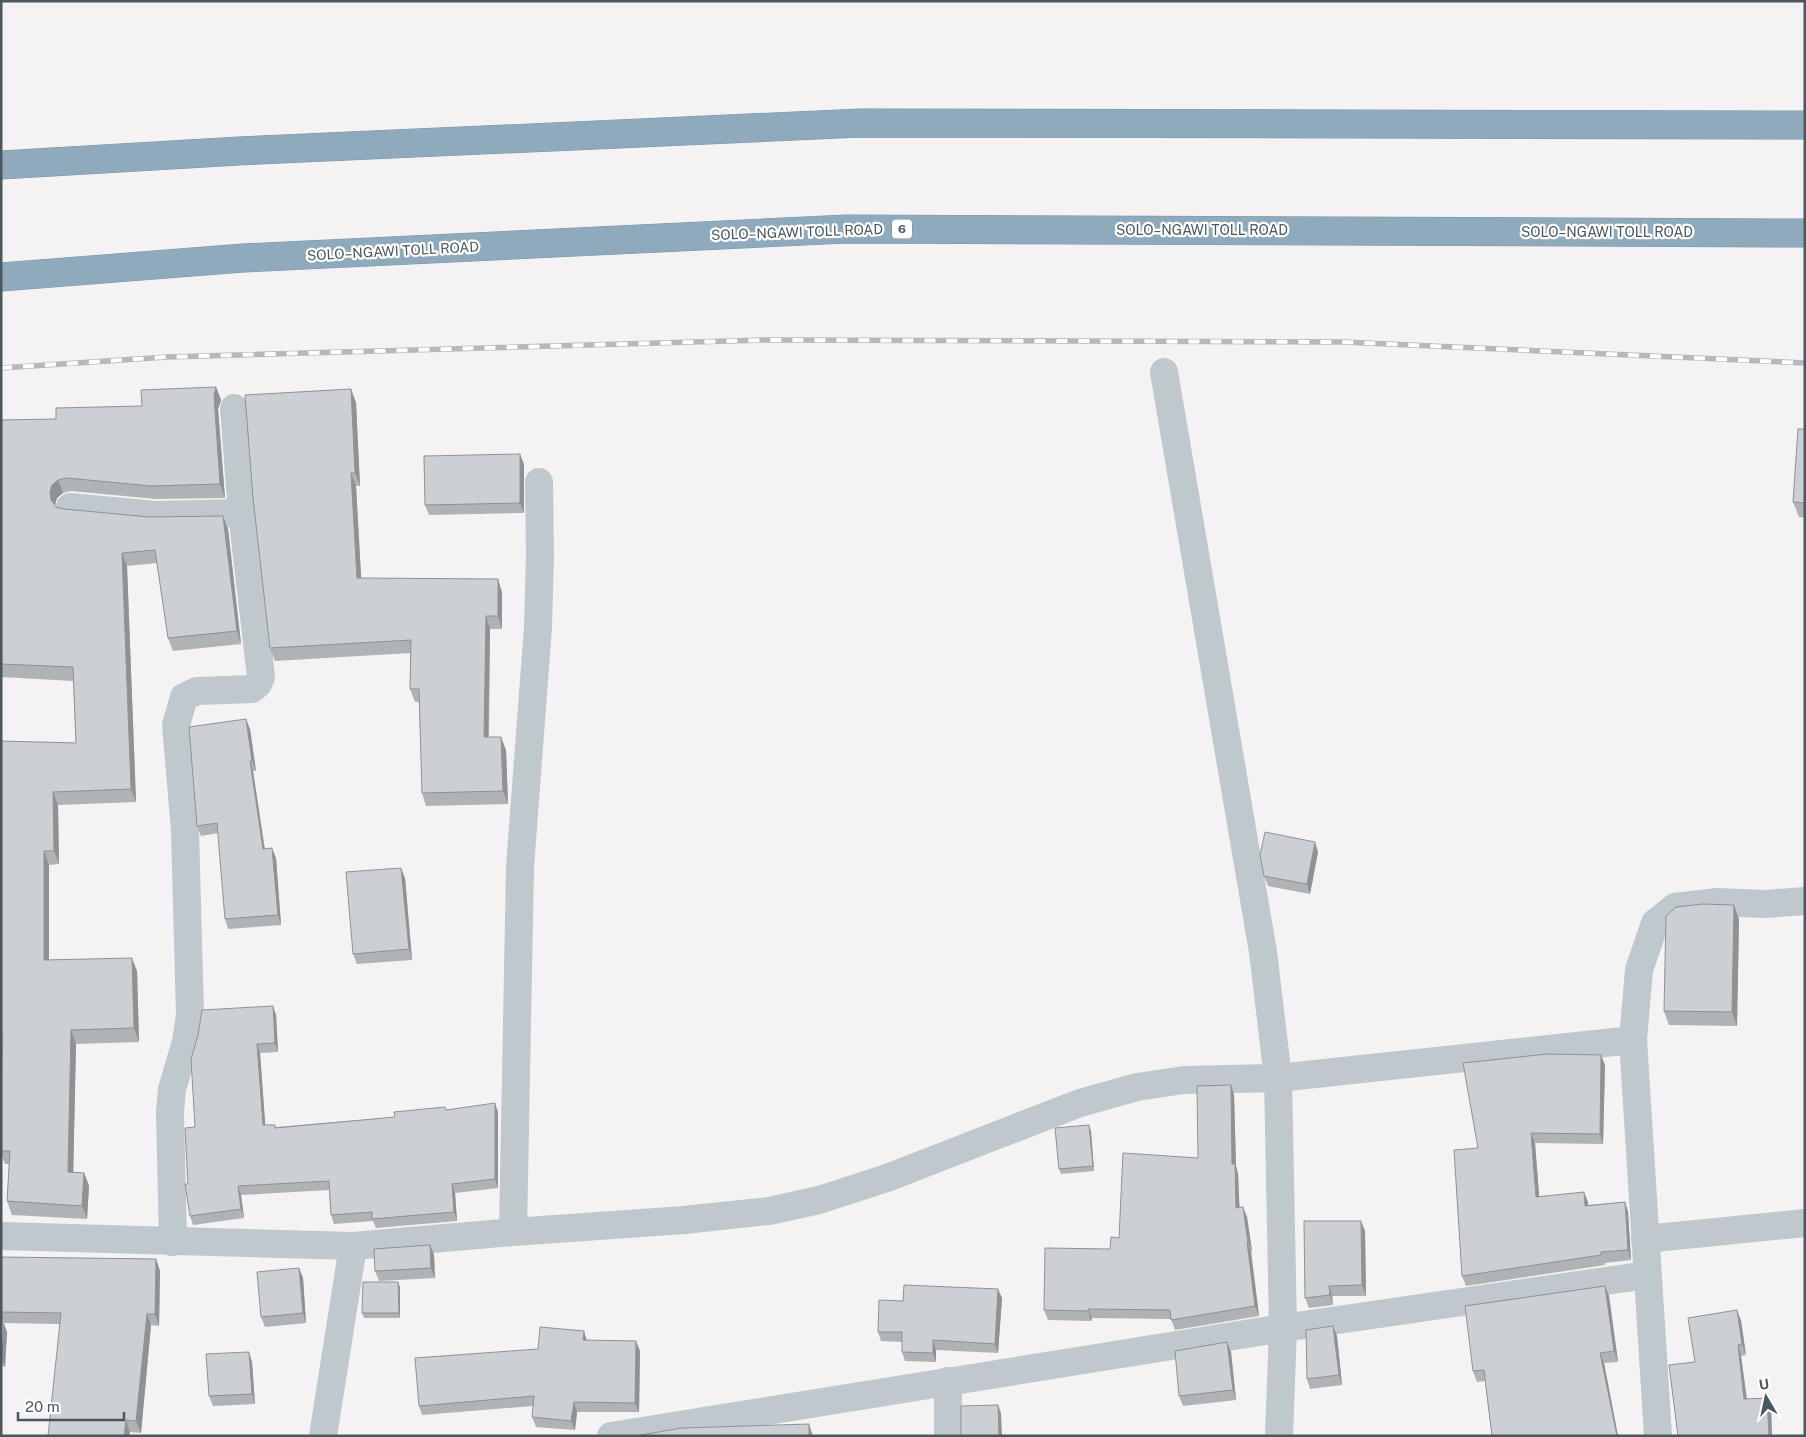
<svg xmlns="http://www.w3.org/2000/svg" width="1806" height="1437" font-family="'Public Sans',sans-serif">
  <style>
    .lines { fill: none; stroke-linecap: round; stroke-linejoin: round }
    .highway-casing { stroke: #7a95a8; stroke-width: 29 }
    .minor { stroke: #bfc8cd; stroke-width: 28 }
    .highway { stroke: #8eaabc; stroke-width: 28 }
    .rail-casing { stroke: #b5b8bc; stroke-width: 5.5 }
    .rail { stroke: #fff; stroke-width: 4; stroke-dasharray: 11; stroke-linecap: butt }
    .wall { fill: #afb3b6 }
    .shaded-wall { fill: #8f9294 }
    .building { fill: #ccd0d4; stroke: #8f9294 }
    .labels { text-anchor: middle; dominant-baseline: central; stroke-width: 4.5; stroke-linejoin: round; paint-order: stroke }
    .shield { fill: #fff; stroke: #81898e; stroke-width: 1 }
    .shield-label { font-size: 12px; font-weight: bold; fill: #4b575e }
    .street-label { font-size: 14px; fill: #4b575e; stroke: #fff }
  </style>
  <rect width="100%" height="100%" fill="#f4f2f2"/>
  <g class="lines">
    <g class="highway-casing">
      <g id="highway">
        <path d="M 1,165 L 239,151 L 861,123 L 1805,125"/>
        <path d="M 1,277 L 243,258 L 846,229 L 1805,233"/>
      </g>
    </g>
    <g class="minor">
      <path d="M 1164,372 L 1263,952 L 1278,1078 L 1283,1328 L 1279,1436"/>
      <path d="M 70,507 L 155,515 L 242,513"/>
      <path d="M 513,1232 L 520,867 L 538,627 L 540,556 L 539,482"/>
      <path d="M 1,1236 L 353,1246 L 513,1232 L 684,1220 L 769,1211 L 819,1200 L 887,1178 L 1080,1103 L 1137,1087 L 1184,1080 L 1278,1078 L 1633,1040"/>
      <path d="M 1645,1239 L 1805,1223"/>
      <path d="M 173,1242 L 170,1112 L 172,1089 L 186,1042 L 190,1015 L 185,830 L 176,725 L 184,697 L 197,691 L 252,689 L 258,684 L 261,677 L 242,513 L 234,408"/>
      <path d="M 948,1381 L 948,1436"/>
      <path d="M 323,1436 L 353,1246"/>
      <path d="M 611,1436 L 1283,1328 L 1647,1275"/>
      <path d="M 1658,1436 L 1633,1040 L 1639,970 L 1655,923 L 1675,907 L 1718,902 L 1765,904 L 1805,901"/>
    </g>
    <use href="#highway" class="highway"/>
    <g class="rail-casing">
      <path id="rail" d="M 1,368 L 167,357 L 766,340 L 1343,342 L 1805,363"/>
    </g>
    <use href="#rail" class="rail"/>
  </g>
  <g class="wall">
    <path d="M 216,387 L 221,400 L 218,409 L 225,498 L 156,499 L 71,491 L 63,493 L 57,498 L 55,505 L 56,507 L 64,509 L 228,529 L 241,644 L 173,651 L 168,638 L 157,563 L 127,566 L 136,802 L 58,805 L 59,864 L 49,865 L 49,960 L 137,971 L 139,1042 L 76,1044 L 73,1172 L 84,1173 L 89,1186 L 87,1219 L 12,1215 L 7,1201 L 9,1164 L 5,1164 L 1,1154 L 1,741 L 76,743 L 73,681 L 1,677 L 1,420 L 56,419 L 142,406 Z"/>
    <path d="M 351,389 L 356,403 L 360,486 L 356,486 L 361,578 L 502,592 L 502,629 L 490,629 L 489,737 L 506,750 L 508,804 L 426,806 L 422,793 L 419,702 L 415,702 L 410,689 L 410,653 L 275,661 L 270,648 Z"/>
    <path d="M 1805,429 L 1805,518 L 1799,517 L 1793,502 Z"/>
    <path d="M 524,464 L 524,513 L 429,515 L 425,505 Z"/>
    <path d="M 250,729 L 256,771 L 253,771 L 265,849 L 276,858 L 281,925 L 228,929 L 225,919 L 218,833 L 201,836 L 197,826 Z"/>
    <path d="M 1318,852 L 1310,894 L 1268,886 L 1264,876 Z"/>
    <path d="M 405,878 L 412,960 L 357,964 L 353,954 Z"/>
    <path d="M 1739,919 L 1737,1026 L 1669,1025 L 1664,1011 Z"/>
    <path d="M 273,1006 L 276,1015 L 278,1052 L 260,1053 L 265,1125 L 275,1125 L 276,1127 L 395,1117 L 446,1110 L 498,1112 L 498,1188 L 455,1193 L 457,1221 L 376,1228 L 373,1221 L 334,1224 L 331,1215 L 329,1190 L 241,1195 L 244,1218 L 193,1225 L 190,1216 L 188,1184 L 195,1127 Z"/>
    <path d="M 1605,1065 L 1603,1144 L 1535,1143 L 1539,1196 L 1588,1202 L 1588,1205 L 1625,1202 L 1628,1212 L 1631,1260 L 1605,1263 L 1605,1265 L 1466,1286 L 1462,1276 L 1478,1148 Z"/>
    <path d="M 1231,1085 L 1234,1095 L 1236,1166 L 1238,1174 L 1239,1208 L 1247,1217 L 1252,1251 L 1251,1252 L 1259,1316 L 1175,1330 L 1171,1319 L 1092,1318 L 1091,1321 L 1048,1320 L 1044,1310 L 1110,1249 L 1119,1238 L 1198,1158 Z"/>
    <path d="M 1091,1131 L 1094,1171 L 1061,1174 L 1059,1169 Z"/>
    <path d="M 1365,1231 L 1366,1296 L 1332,1296 L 1333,1305 L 1309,1308 L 1305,1298 Z"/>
    <path d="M 430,1245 L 434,1255 L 435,1278 L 379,1281 L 375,1271 Z"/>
    <path d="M 1,1257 L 156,1259 L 160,1271 L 159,1326 L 151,1325 L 141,1433 L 130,1432 L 60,1324 L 1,1323 Z"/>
    <path d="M 299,1268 L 303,1278 L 306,1323 L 265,1327 L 261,1317 Z"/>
    <path d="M 1605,1286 L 1609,1296 L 1618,1362 L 1604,1363 L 1618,1436 L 1492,1436 L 1485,1381 L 1477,1382 L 1473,1371 Z"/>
    <path d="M 400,1287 L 400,1318 L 364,1318 L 362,1313 Z"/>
    <path d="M 1002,1298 L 998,1353 L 936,1350 L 936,1362 L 905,1361 L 902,1352 L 902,1342 L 881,1341 L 878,1332 L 903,1301 Z"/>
    <path d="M 1737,1310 L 1741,1321 L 1746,1355 L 1741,1356 L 1747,1399 L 1767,1398 L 1771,1409 L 1772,1436 L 1678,1436 L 1695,1362 Z"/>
    <path d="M 1,1324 L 4,1324 L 7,1332 L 5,1367 L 1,1366 Z"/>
    <path d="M 1337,1336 L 1342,1385 L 1310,1389 L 1307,1379 Z"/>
    <path d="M 587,1340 L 640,1351 L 639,1412 L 577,1412 L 575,1430 L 536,1427 L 532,1417 L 533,1406 L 422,1415 L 419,1406 L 538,1349 Z"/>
    <path d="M 1231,1352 L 1236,1400 L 1183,1406 L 1179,1396 Z"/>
    <path d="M 252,1362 L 255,1404 L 213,1406 L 209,1396 Z"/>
  </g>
  <g class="shaded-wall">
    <path d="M 216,387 L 221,400 L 218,409 L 225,498 L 220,484 L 214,396 Z"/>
    <path d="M 351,389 L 356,403 L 360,486 L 355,473 Z"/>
    <path d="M 520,454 L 524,464 L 524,513 L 520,503 Z"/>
    <path d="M 351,473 L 356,486 L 362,592 L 357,578 Z"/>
    <path d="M 58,480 L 63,493 L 57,498 L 55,505 L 51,500 L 50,492 L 52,485 Z"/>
    <path d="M 223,516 L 228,529 L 241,644 L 237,631 Z"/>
    <path d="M 122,553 L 127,566 L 136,802 L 131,789 Z"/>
    <path d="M 498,579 L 502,592 L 502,629 L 498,616 Z"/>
    <path d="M 486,616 L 490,629 L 488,750 L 484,737 Z"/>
    <path d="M 246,719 L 250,729 L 256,771 L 252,761 Z"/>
    <path d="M 501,737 L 506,750 L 508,804 L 503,791 Z"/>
    <path d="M 250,761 L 253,771 L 266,859 L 263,849 Z"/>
    <path d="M 53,792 L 58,805 L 59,864 L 54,851 Z"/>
    <path d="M 1315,842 L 1318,852 L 1310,894 L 1307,884 Z"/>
    <path d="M 272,848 L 276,858 L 281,925 L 278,915 Z"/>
    <path d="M 44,851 L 49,865 L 49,973 L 44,960 Z"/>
    <path d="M 401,868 L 405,878 L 412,960 L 409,949 Z"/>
    <path d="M 1734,905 L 1739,919 L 1737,1026 L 1732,1012 Z"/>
    <path d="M 132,958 L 137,971 L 139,1042 L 134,1028 Z"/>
    <path d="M 273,1006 L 276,1015 L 278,1052 L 275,1043 Z"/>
    <path d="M 71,1030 L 76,1044 L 73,1185 L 68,1172 Z"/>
    <path d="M 257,1044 L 260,1053 L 266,1134 L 263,1125 Z"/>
    <path d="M 1601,1055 L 1605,1065 L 1603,1144 L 1600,1134 Z"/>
    <path d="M 1231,1085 L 1234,1095 L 1236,1166 L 1238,1174 L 1240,1218 L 1236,1208 L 1232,1164 Z"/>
    <path d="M 495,1103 L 498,1112 L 498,1188 L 495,1179 Z"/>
    <path d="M 1089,1125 L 1091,1131 L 1094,1171 L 1093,1166 Z"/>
    <path d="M 1531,1133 L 1535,1143 L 1540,1207 L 1536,1197 Z"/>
    <path d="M 84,1173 L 89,1186 L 87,1219 L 82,1206 Z"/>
    <path d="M 452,1184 L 455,1193 L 457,1221 L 454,1212 Z"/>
    <path d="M 238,1186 L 241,1195 L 244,1218 L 241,1209 Z"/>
    <path d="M 1584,1192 L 1588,1202 L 1589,1216 L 1585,1206 Z"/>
    <path d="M 1625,1202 L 1628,1212 L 1631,1260 L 1628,1250 Z"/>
    <path d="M 1243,1207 L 1247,1217 L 1252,1251 L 1248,1242 Z"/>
    <path d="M 1361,1221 L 1365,1231 L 1366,1296 L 1362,1285 Z"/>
    <path d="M 1247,1242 L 1251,1252 L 1259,1316 L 1255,1306 Z"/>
    <path d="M 430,1245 L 434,1255 L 435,1278 L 431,1268 Z"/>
    <path d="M 156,1259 L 160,1271 L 159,1326 L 155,1314 Z"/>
    <path d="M 299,1268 L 303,1278 L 306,1323 L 303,1313 Z"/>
    <path d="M 398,1282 L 400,1287 L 400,1318 L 399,1313 Z"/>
    <path d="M 1329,1286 L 1332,1296 L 1333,1305 L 1330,1295 Z"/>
    <path d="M 1605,1286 L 1609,1296 L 1618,1362 L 1614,1351 Z"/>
    <path d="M 998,1289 L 1002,1298 L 998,1353 L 995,1344 Z"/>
    <path d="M 1088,1309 L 1092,1318 L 1091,1321 L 1088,1311 Z"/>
    <path d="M 1737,1310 L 1741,1321 L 1746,1355 L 1742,1344 Z"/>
    <path d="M 147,1314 L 151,1325 L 141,1433 L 136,1421 Z"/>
    <path d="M 4,1324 L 7,1332 L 5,1367 L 2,1358 Z"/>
    <path d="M 1333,1326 L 1337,1336 L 1342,1385 L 1339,1375 Z"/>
    <path d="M 584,1331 L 587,1341 L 583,1340 Z"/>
    <path d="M 933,1340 L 936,1350 L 936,1362 L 933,1353 Z"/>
    <path d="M 636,1341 L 640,1351 L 639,1412 L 635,1403 Z"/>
    <path d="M 1227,1342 L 1231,1352 L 1236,1400 L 1233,1390 Z"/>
    <path d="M 1738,1345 L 1741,1356 L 1748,1409 L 1744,1399 Z"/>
    <path d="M 249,1352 L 252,1362 L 255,1404 L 252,1394 Z"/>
    <path d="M 1600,1353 L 1604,1363 L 1618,1436 L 1617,1436 Z"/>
    <path d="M 1767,1398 L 1771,1409 L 1772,1436 L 1769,1436 Z"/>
    <path d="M 574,1402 L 577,1412 L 575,1430 L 571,1421 Z"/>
    <path d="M 998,1405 L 1001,1413 L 1002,1436 L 999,1436 Z"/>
    <path d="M 126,1420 L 130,1432 L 129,1436 L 124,1436 Z"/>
    <path d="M 809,1424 L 813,1436 L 809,1436 Z"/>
  </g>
  <g class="building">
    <path d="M 216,387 L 214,396 L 220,484 L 151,486 L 67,478 L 58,480 L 52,485 L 50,492 L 51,500 L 56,507 L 64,509 L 149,517 L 223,516 L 237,631 L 168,638 L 155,550 L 122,553 L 131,789 L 53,792 L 54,851 L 44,851 L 44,960 L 132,958 L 134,1028 L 71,1030 L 68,1172 L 84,1173 L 82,1206 L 7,1201 L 10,1151 L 1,1151 L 2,1032 L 1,1032 L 1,741 L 76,743 L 73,667 L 1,664 L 1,420 L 56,419 L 56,408 L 142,406 L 141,390 Z"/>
    <path d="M 351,389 L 355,473 L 351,473 L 357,578 L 498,579 L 498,616 L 486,616 L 484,737 L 501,737 L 503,791 L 422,793 L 419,689 L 410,689 L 411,640 L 270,648 L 253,498 L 245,395 Z"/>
    <path d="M 1798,429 L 1805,429 L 1805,503 L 1793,502 Z"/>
    <path d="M 520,454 L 520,503 L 425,505 L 424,456 Z"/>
    <path d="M 246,719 L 252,761 L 250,761 L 263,849 L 272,848 L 278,915 L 225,919 L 217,823 L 197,826 L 189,727 Z"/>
    <path d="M 1265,832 L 1315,842 L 1307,884 L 1264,876 L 1260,855 Z"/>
    <path d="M 401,868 L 409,949 L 353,954 L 346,872 Z"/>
    <path d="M 1703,904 L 1734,905 L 1732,1012 L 1664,1011 L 1666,916 L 1676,907 Z"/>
    <path d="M 273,1006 L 275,1043 L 257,1044 L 263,1125 L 275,1125 L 275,1128 L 395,1117 L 394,1112 L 445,1107 L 446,1110 L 495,1103 L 495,1179 L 452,1184 L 454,1212 L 372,1219 L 372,1212 L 331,1215 L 329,1181 L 238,1186 L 241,1209 L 190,1216 L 185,1184 L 188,1184 L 185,1128 L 195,1127 L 191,1059 L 198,1035 L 202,1010 Z"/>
    <path d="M 1547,1054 L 1601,1055 L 1600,1134 L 1531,1133 L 1536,1197 L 1584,1192 L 1585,1206 L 1625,1202 L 1628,1250 L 1601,1252 L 1601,1255 L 1462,1276 L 1454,1150 L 1478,1148 L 1463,1063 Z"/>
    <path d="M 1231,1085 L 1232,1164 L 1235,1164 L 1236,1208 L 1243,1207 L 1248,1242 L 1247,1242 L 1255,1306 L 1171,1320 L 1170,1310 L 1088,1309 L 1088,1311 L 1044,1310 L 1045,1248 L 1110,1249 L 1111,1237 L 1119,1238 L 1123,1153 L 1198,1158 L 1197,1086 Z"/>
    <path d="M 1089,1125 L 1093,1166 L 1059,1169 L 1055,1128 Z"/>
    <path d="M 1304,1221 L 1361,1221 L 1362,1285 L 1329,1286 L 1330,1295 L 1305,1298 Z"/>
    <path d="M 430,1245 L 431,1268 L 375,1271 L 374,1249 Z"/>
    <path d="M 1,1257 L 156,1259 L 155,1314 L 147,1314 L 136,1421 L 126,1420 L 124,1436 L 48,1436 L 61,1313 L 1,1312 Z"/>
    <path d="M 299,1268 L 303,1313 L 261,1317 L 257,1272 Z"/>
    <path d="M 363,1282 L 398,1282 L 399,1313 L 362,1313 Z"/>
    <path d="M 904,1285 L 998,1289 L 995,1344 L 933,1340 L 933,1353 L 902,1352 L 902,1332 L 878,1332 L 879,1300 L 903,1301 Z"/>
    <path d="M 1605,1286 L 1614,1351 L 1600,1353 L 1617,1436 L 1492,1436 L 1484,1370 L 1473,1371 L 1465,1306 Z"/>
    <path d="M 1737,1310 L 1742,1344 L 1738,1345 L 1744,1399 L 1767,1398 L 1769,1436 L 1678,1436 L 1669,1365 L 1695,1362 L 1688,1318 Z"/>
    <path d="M 1,1324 L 4,1324 L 2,1358 L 1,1358 Z"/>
    <path d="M 1333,1326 L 1339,1375 L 1307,1379 L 1306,1330 Z"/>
    <path d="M 540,1327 L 584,1331 L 583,1340 L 636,1341 L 635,1403 L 574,1402 L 571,1421 L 532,1417 L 534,1396 L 419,1406 L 415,1358 L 538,1349 Z"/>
    <path d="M 1227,1342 L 1233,1390 L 1179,1396 L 1175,1351 Z"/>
    <path d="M 249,1352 L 252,1394 L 209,1396 L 206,1354 Z"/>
    <path d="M 998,1405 L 999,1436 L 961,1436 L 961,1406 Z"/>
    <path d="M 809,1424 L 809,1436 L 641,1436 L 641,1435 L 682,1428 Z"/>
  </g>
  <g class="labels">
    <rect class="shield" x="892" y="219.5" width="20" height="19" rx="4"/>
    <g class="shield-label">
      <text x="902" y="229">6</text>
    </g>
    <g class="street-label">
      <text x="1202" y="230">SOLO–NGAWI TOLL ROAD</text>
      <text transform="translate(797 232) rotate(-2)">SOLO–NGAWI TOLL ROAD</text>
      <text x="1607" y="232">SOLO–NGAWI TOLL ROAD</text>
      <text transform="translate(393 251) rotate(-3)">SOLO–NGAWI TOLL ROAD</text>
    </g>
  </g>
  <rect width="1806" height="1437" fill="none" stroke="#4b575e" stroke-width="5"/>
  <g transform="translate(1766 1397) rotate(351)" stroke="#ffffff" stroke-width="4" paint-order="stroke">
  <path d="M0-4L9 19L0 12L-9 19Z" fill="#4b575e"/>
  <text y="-8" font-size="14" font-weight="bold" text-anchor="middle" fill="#4b575e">U</text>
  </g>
  <path d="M18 1412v8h106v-8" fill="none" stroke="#4b575e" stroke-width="2.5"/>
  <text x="25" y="1412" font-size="15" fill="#4b575e" stroke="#ffffff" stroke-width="4" paint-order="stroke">20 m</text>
</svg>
